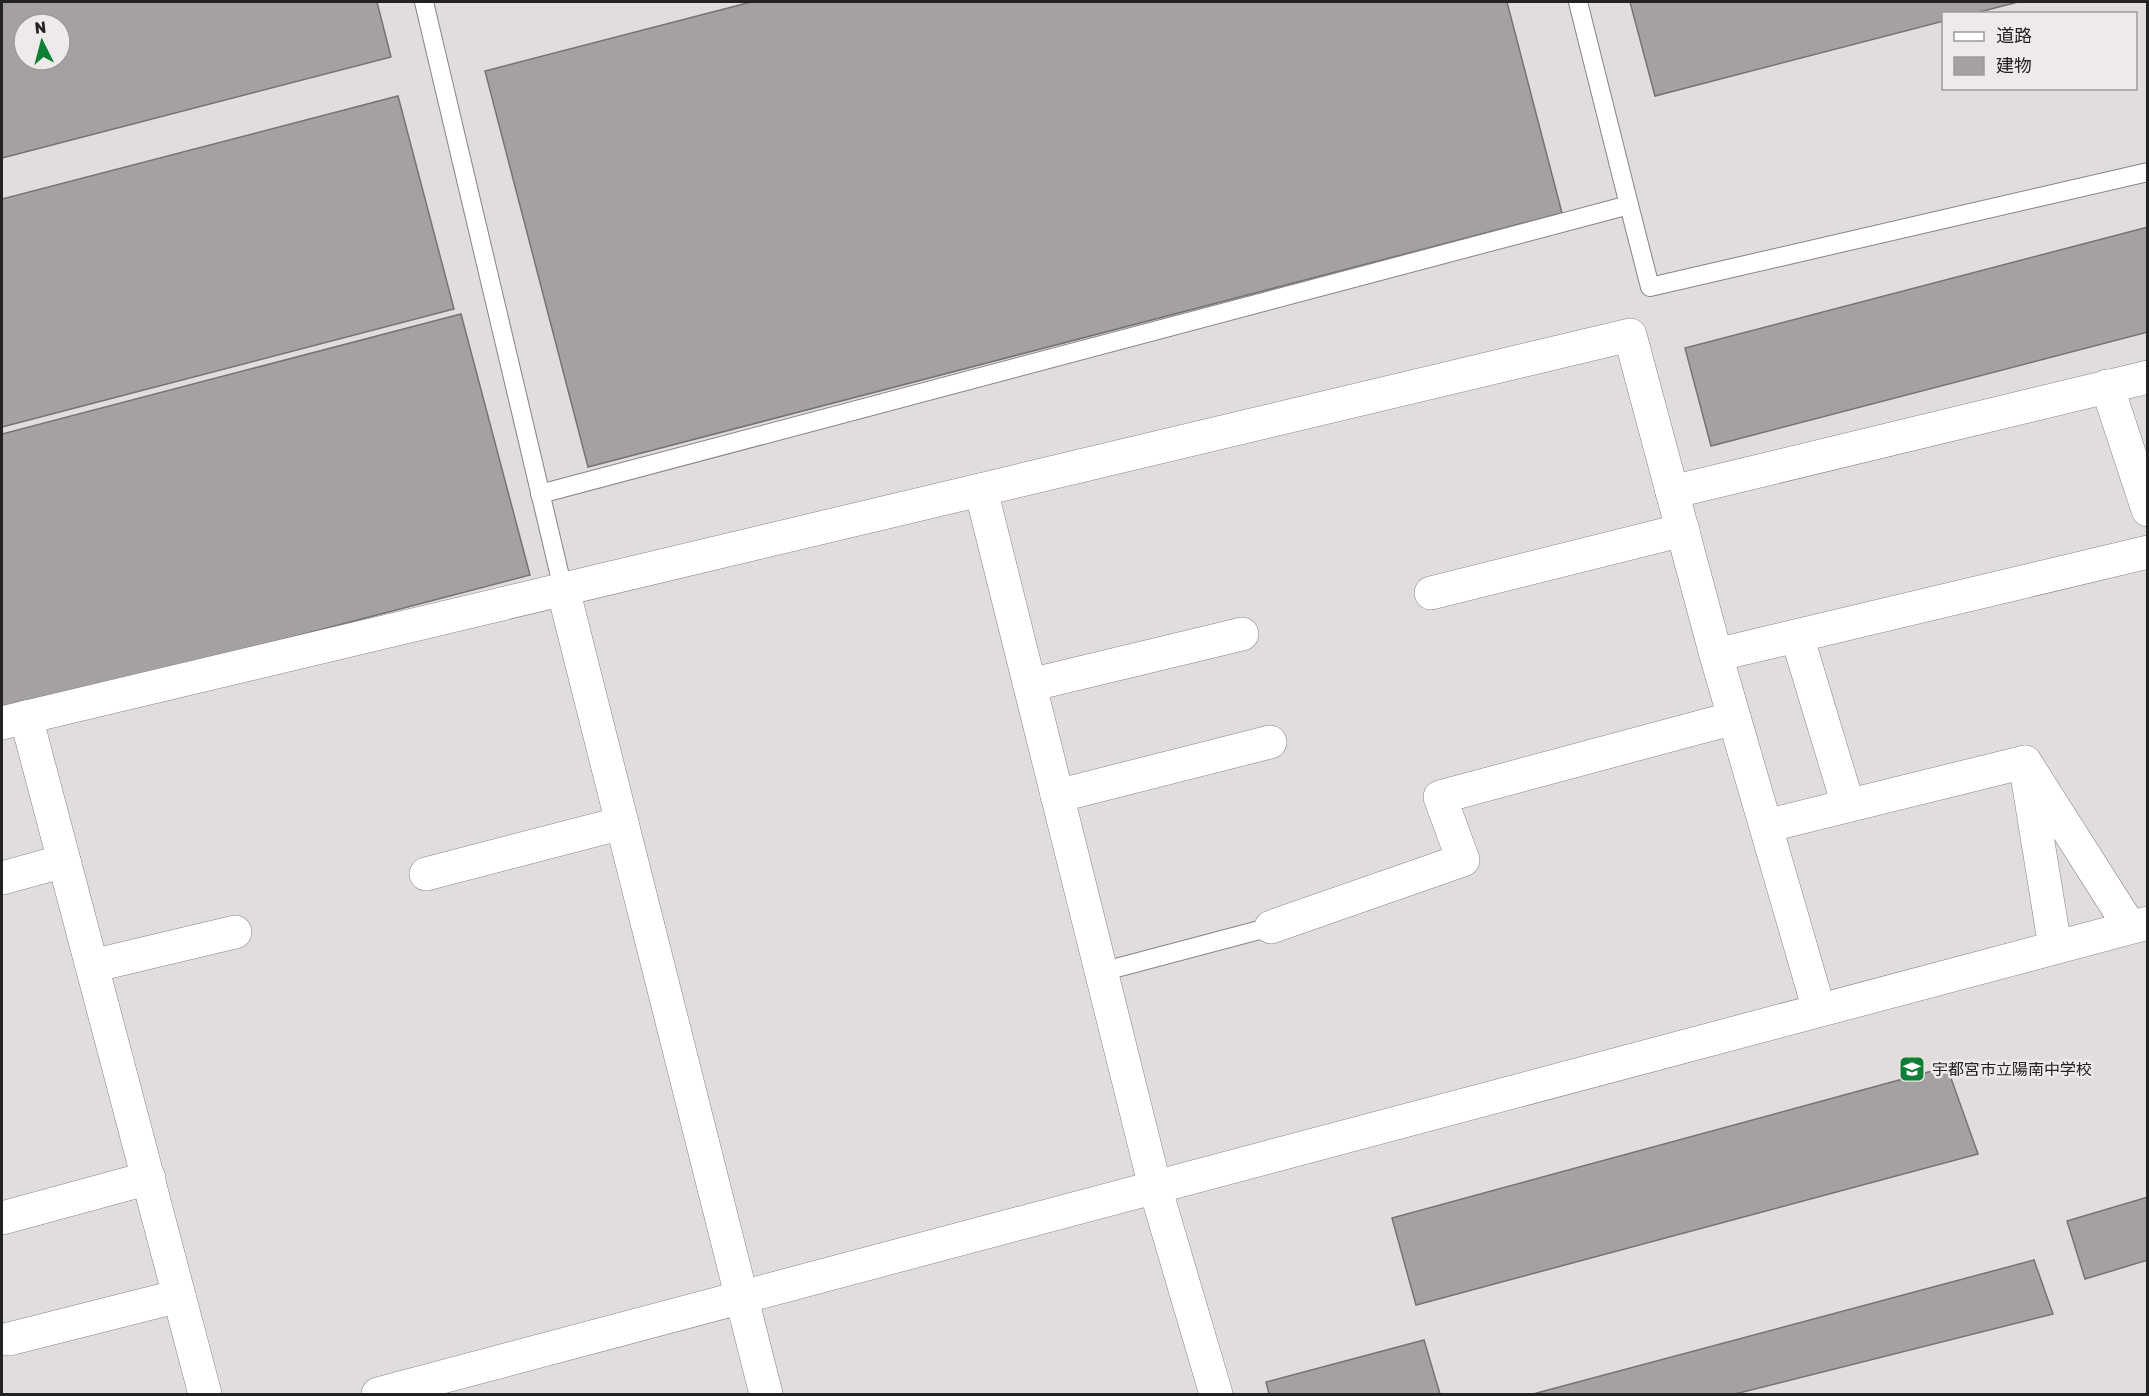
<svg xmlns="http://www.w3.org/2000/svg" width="2149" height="1396" font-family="Rubik,'Noto Sans JP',sans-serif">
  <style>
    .building { fill: #a5a1a1; stroke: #777373; stroke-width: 1.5; fill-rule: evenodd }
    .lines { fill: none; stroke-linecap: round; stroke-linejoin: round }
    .service-casing { stroke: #888484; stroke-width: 20 }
    .minor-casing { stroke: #888484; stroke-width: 34 }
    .service { stroke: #fff; stroke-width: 18 }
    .minor { stroke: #fff; stroke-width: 33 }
    .labels { text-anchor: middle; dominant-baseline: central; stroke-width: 5; stroke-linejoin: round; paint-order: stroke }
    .poi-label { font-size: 16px; fill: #232222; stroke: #eeeaea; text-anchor: start }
  </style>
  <rect width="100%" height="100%" fill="#e1dddd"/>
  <g class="building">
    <path d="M 2,2 L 377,2 L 391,57 L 2,158 ZM 24,24 L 60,24 L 60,60 L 24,60 Z"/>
    <path d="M 751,2 L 1507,2 L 1562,213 L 588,467 L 485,71 Z"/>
    <path d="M 1630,2 L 2018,2 L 1972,14 L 1944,14 L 1944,21 L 1655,96 Z"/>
    <path d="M 398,96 L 454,309 L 2,427 L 2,199 Z"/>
    <path d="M 2148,227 L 2148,332 L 1711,446 L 1685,348 Z"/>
    <path d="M 461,314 L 530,575 L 2,713 L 2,434 Z"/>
    <path d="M 1947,1067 L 1978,1154 L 1416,1305 L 1392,1218 Z"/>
    <path d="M 2148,1197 L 2148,1260 L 2085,1279 L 2067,1221 Z"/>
    <path d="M 2034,1260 L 2053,1314 L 1735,1394 L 1533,1394 Z"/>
    <path d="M 1424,1340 L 1440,1394 L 1269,1394 L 1266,1382 Z"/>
  </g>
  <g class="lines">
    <g class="service-casing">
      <g id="service">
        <path d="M 424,2 L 563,589"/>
        <path d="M 1578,2 L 1629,205"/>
        <path d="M 540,494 L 1629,205 L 1650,287 L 2148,172"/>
        <path d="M 1101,972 L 1271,927"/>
      </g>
    </g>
    <g class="minor-casing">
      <g id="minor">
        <path d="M 2107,386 L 2148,510"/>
        <path d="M 981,490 L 1155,1187 L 1216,1394"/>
        <path d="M 1672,492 L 2148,377"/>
        <path d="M 563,589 L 766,1394"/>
        <path d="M 1431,593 L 1683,530"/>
        <path d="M 1797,636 L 1848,805"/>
        <path d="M 1716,655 L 1819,1010"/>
        <path d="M 1030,685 L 1242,634"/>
        <path d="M 26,717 L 205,1394"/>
        <path d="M 2,723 L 1630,335 L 1716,655 L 2148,552"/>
        <path d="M 1057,796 L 1270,742"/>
        <path d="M 1766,826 L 2025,762"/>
        <path d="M 426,874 L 622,823"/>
        <path d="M 2,878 L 64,861"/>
        <path d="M 1271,927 L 1463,860 L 1440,797 L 1734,718"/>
        <path d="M 2055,947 L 2025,762 L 2130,927"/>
        <path d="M 92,966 L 235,932"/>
        <path d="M 2,1218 L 149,1178"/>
        <path d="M 9,1339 L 179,1296"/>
        <path d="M 378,1394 L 2148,923"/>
      </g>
    </g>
    <use href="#service" class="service"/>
    <use href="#minor" class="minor"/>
  </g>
  <defs>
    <g id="school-square" transform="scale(1.35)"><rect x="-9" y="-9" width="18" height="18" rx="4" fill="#107f36" stroke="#eeeaea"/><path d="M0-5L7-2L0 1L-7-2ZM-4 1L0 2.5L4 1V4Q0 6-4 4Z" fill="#fff"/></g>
  </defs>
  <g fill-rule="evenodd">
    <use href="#school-square" x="1912" y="1069"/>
  </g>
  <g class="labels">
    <g class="poi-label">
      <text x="1932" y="1069">宇都宮市立陽南中学校</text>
    </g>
  </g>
  <rect width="2149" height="1396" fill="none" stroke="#232222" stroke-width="6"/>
  <rect x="1942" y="12" width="195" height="78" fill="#eeeaea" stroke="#9d9a9a" stroke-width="1.5"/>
  <rect x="1954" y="32" width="30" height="9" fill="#ffffff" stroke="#9d9a9a" stroke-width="1.5"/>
  <text x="1996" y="42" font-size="18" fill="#232222">道路</text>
  <rect x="1954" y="57" width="30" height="18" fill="#a5a1a1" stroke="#9d9a9a" stroke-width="1.5"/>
  <text x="1996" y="72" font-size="18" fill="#232222">建物</text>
  <g transform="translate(42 42) rotate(354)"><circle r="28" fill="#eeeaea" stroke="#9d9a9a" stroke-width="1.5"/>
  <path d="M0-4.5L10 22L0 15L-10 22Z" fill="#107f36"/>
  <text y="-9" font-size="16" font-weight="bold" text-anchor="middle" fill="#232222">N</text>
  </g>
</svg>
